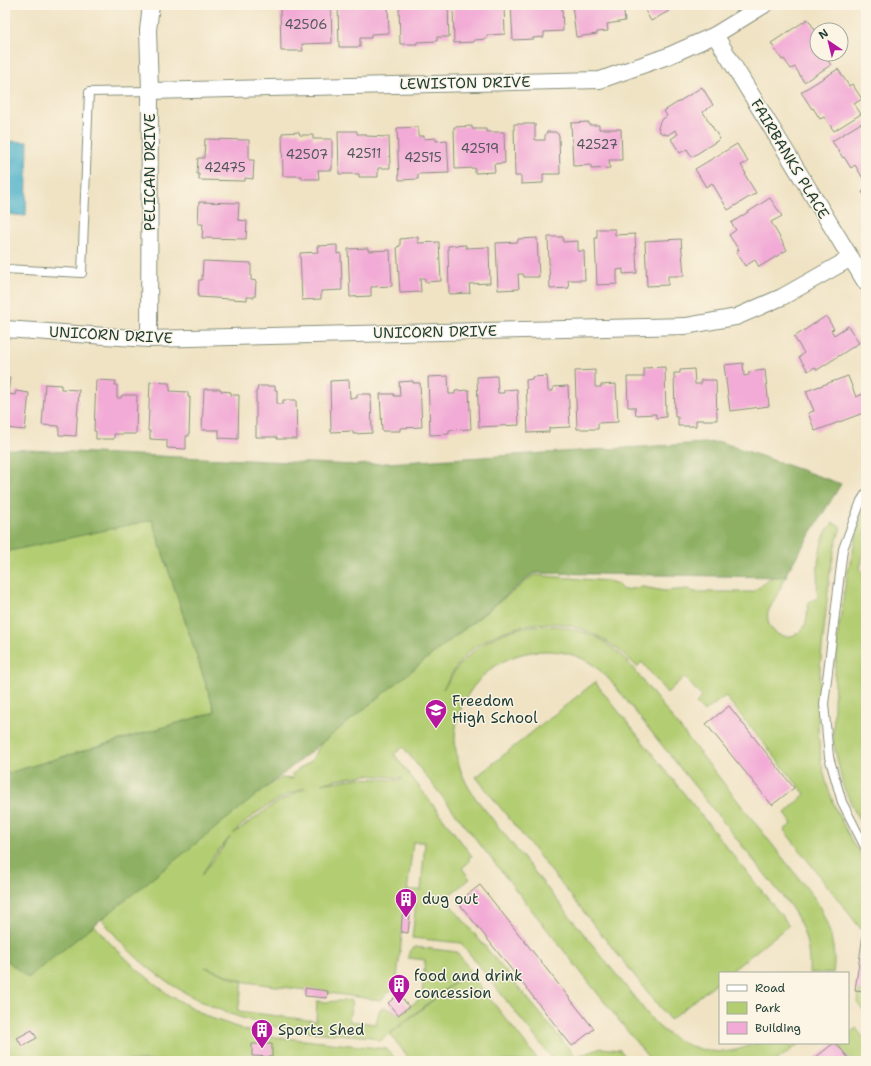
<svg xmlns="http://www.w3.org/2000/svg" width="871" height="1066" font-family="'Shantell Sans',sans-serif">
  <style>
    .green { fill: #b3cd72; stroke: #698553; fill-rule: evenodd }
    .forest { fill: #8eb064; stroke: #56764c }
    .water { fill: #4bb1ca; stroke: #35777f }
    .building { fill: #f2aad6 }
    .lines { fill: none; stroke-linecap: round; stroke-linejoin: round }
    .service-casing { stroke: #88907c; stroke-width: 10 }
    .minor-casing { stroke: #88907c; stroke-width: 18 }
    .service { stroke: #fff; stroke-width: 8 }
    .minor { stroke: #fff; stroke-width: 16 }
    .labels { text-anchor: middle; dominant-baseline: central; stroke-width: 3; stroke-linejoin: round; paint-order: stroke }
    .number-label { font-size: 13px; fill: #54585c }
    .street-label { font-size: 15px; fill: #1f3d34; stroke: #fcf5e5 }
    .poi-label { font-size: 15px; fill: #1f3d34; stroke: #fcf5e5; text-anchor: start }
  </style>
  <rect width="100%" height="100%" fill="#fcf5e5"/>
  <filter id="ink" filterUnits="userSpaceOnUse"><feTurbulence type="fractalNoise" baseFrequency=".025" numOctaves="2"/><feDisplacementMap in="SourceGraphic" scale="8" xChannelSelector="R" yChannelSelector="G"/><feConvolveMatrix kernelMatrix="1 2 1 2 8 2 1 2 1" color-interpolation-filters="sRGB"/></filter>
  <filter id="wash" filterUnits="userSpaceOnUse"><feTurbulence type="fractalNoise" baseFrequency=".012" numOctaves="4" result="noise"/><feDisplacementMap in="SourceGraphic" scale="16" xChannelSelector="R" yChannelSelector="G"/><feGaussianBlur stdDeviation="0.9" result="paint"/><feColorMatrix in="noise" values="0 0 0 0 0 0 0 0 0 0 0 0 0 0 0 0 0 1.4 0 .05"/><feComposite in="paint" operator="in"/></filter>
  <g filter="url(#wash)">
    <rect width="100%" height="100%" fill="#f0e3c4"/>
    <g class="green">
      <path d="M 866,507 L 866,542 L 860,569 L 866,574 L 866,831 L 855,812 L 843,786 L 833,740 L 835,673 L 838,632 L 846,580 L 861,516 Z"/>
      <path d="M 158,518 L 152,520 L 215,712 L 5,774 L 5,548 Z"/>
      <path d="M 833,523 L 841,527 L 835,547 L 830,572 L 820,667 L 818,730 L 821,761 L 827,785 L 836,810 L 854,845 L 866,860 L 866,933 L 864,933 L 784,830 L 792,824 L 785,813 L 805,794 L 725,696 L 704,712 L 696,703 L 702,697 L 684,677 L 667,693 L 642,662 L 637,667 C 626,656 615,646 601,638 C 567,619 534,619 498,634 C 487,639 474,646 465,656 C 456,665 450,677 443,689 C 447,684 451,677 455,671 C 460,663 468,656 476,649 C 511,622 554,619 594,636 C 607,642 618,652 628,662 L 816,900 C 828,923 837,947 833,973 L 809,973 C 810,948 805,928 791,907 L 614,685 C 605,674 594,664 581,658 C 563,650 541,649 522,654 C 477,666 447,712 457,757 C 460,771 466,784 474,796 L 654,1022 C 674,1042 702,1055 731,1051 C 740,1050 748,1045 757,1043 C 769,1041 788,1043 800,1043 L 776,1061 L 651,1061 L 403,747 L 394,754 L 472,856 L 468,858 L 470,861 L 462,868 L 470,879 L 445,898 L 576,1057 L 601,1048 L 620,1050 L 629,1061 L 554,1061 L 461,943 L 412,938 L 416,902 L 407,901 L 408,890 L 421,890 L 425,842 L 413,842 L 396,986 L 380,1000 L 246,982 L 205,967 L 243,982 L 238,1011 L 316,1021 L 317,1001 L 325,1002 L 352,1000 L 349,1021 L 376,1024 L 379,1011 L 384,1007 L 395,1012 L 399,1015 L 422,997 L 425,960 L 408,958 L 409,952 L 415,947 L 457,952 L 470,970 L 380,1041 L 372,1037 C 346,1034 320,1034 294,1030 C 229,1021 165,990 121,942 C 105,924 90,904 75,885 L 235,807 L 281,778 L 293,779 L 292,774 L 311,761 L 321,744 L 332,732 L 534,575 L 607,581 L 616,583 L 623,590 L 643,587 L 664,591 L 688,589 L 694,592 L 753,592 L 777,573 L 784,571 L 787,575 L 768,612 C 764,634 790,646 804,627 C 808,620 807,609 808,602 L 818,598 C 816,578 817,536 833,523 ZM 366,775 L 402,778 L 402,780 L 358,778 L 321,784 L 339,779 ZM 305,788 L 273,805 L 233,834 C 251,814 279,797 305,788 ZM 230,837 L 230,838 L 201,876 L 213,857 Z"/>
      <path d="M 595,682 L 789,925 L 729,973 L 720,973 L 720,980 L 670,1020 L 476,777 Z"/>
      <path d="M 5,821 L 109,942 L 138,970 L 169,995 L 208,1017 L 248,1031 L 276,1037 L 387,1049 L 397,1061 L 5,1061 Z"/>
      <path d="M 469,972 L 539,1061 L 411,1061 L 390,1034 Z"/>
      <path d="M 859,991 L 866,992 L 866,1014 L 858,1004 Z"/>
      <path d="M 856,1028 L 866,1041 L 865,1061 L 851,1061 L 837,1044 L 848,1043 L 848,1035 Z"/>
    </g>
    <path class="forest" d="M 721,442 L 841,484 L 784,577 L 534,573 L 28,978 L 5,959 L 5,774 L 215,712 L 152,520 L 5,552 L 5,449 L 355,465 Z"/>
    <path class="water" d="M 5,141 L 28,142 L 26,216 L 5,214 Z"/>
    <g id="blocks">
      <g class="building">
        <path d="M 280,5 L 331,5 L 332,43 L 302,44 L 303,51 L 281,51 Z"/>
        <path d="M 338,5 L 388,5 L 389,33 L 371,34 L 371,38 L 360,38 L 360,47 L 339,47 Z"/>
        <path d="M 399,5 L 448,5 L 449,37 L 437,37 L 437,41 L 417,42 L 417,44 L 400,44 Z"/>
        <path d="M 453,5 L 504,5 L 505,34 L 487,35 L 487,39 L 474,40 L 474,42 L 454,43 Z"/>
        <path d="M 511,5 L 562,5 L 563,31 L 544,32 L 544,37 L 533,38 L 534,39 L 513,40 Z"/>
        <path d="M 572,5 L 623,5 L 625,21 L 607,24 L 608,31 L 597,32 L 597,34 L 576,37 Z"/>
        <path d="M 642,5 L 675,5 L 668,9 L 669,11 L 651,21 Z"/>
        <path d="M 808,19 L 817,33 L 817,54 L 824,54 L 831,65 L 804,82 L 795,67 L 791,69 L 784,59 L 782,60 L 771,43 Z"/>
        <path d="M 838,69 L 849,86 L 852,84 L 862,99 L 854,104 L 861,114 L 834,131 L 824,117 L 820,119 L 813,108 L 812,109 L 801,92 Z"/>
        <path d="M 702,87 L 713,105 L 703,112 L 720,139 L 692,157 L 687,149 L 680,153 L 671,139 L 678,134 L 675,130 L 668,135 L 661,133 L 658,128 L 660,121 L 667,116 L 664,111 Z"/>
        <path d="M 866,120 L 866,179 L 864,180 L 855,165 L 851,168 L 844,157 L 843,158 L 832,141 Z"/>
        <path d="M 589,122 L 589,125 L 599,125 L 599,129 L 621,129 L 622,160 L 609,160 L 610,168 L 591,169 L 591,165 L 573,166 L 571,123 Z"/>
        <path d="M 514,124 L 535,124 L 535,140 L 545,140 L 545,136 L 547,132 L 555,132 L 559,135 L 560,174 L 543,174 L 543,183 L 521,184 L 521,176 L 515,176 Z"/>
        <path d="M 472,126 L 472,129 L 486,129 L 486,132 L 504,132 L 505,163 L 494,164 L 495,172 L 475,173 L 475,168 L 455,169 L 454,127 Z"/>
        <path d="M 418,127 L 418,136 L 424,136 L 424,139 L 436,138 L 436,141 L 447,140 L 449,173 L 418,174 L 418,179 L 399,180 L 397,128 Z"/>
        <path d="M 338,131 L 357,131 L 357,134 L 366,134 L 366,136 L 389,137 L 390,168 L 378,168 L 378,177 L 359,177 L 359,174 L 339,174 Z"/>
        <path d="M 299,132 L 300,135 L 313,135 L 313,139 L 332,139 L 332,170 L 318,170 L 319,179 L 302,179 L 302,176 L 283,176 L 282,133 Z"/>
        <path d="M 205,139 L 249,140 L 249,160 L 254,160 L 253,179 L 245,178 L 245,181 L 199,180 L 199,174 L 197,174 L 198,158 L 204,158 Z"/>
        <path d="M 737,144 L 748,162 L 741,165 L 746,174 L 745,175 L 756,193 L 728,210 L 712,183 L 706,187 L 695,169 Z"/>
        <path d="M 866,189 L 866,198 L 862,192 Z"/>
        <path d="M 770,198 L 782,216 L 771,222 L 787,250 L 759,267 L 755,260 L 745,266 L 736,251 L 739,250 L 729,235 L 736,230 L 731,223 Z"/>
        <path d="M 199,202 L 239,203 L 238,220 L 247,221 L 246,239 L 202,238 L 203,224 L 198,224 Z"/>
        <path d="M 597,229 L 615,229 L 615,235 L 635,234 L 637,273 L 623,274 L 623,269 L 617,270 L 617,284 L 597,285 L 595,238 L 597,238 Z"/>
        <path d="M 418,237 L 418,243 L 439,242 L 441,281 L 425,282 L 425,278 L 420,278 L 421,292 L 400,293 L 397,247 L 400,246 L 400,239 Z"/>
        <path d="M 548,237 L 563,237 L 563,242 L 578,241 L 578,251 L 584,251 L 585,280 L 568,280 L 569,288 L 550,289 Z"/>
        <path d="M 537,238 L 539,277 L 524,277 L 523,274 L 518,274 L 519,289 L 498,290 L 496,243 L 518,242 L 518,239 Z"/>
        <path d="M 681,239 L 684,276 L 668,276 L 668,285 L 647,286 L 645,241 Z"/>
        <path d="M 337,245 L 337,254 L 341,253 L 342,290 L 321,291 L 321,299 L 302,300 L 300,253 L 318,252 L 317,246 Z"/>
        <path d="M 466,245 L 466,248 L 489,247 L 490,283 L 469,284 L 470,293 L 449,294 L 448,246 Z"/>
        <path d="M 368,248 L 368,251 L 390,250 L 392,286 L 371,287 L 371,296 L 350,297 L 348,249 Z"/>
        <path d="M 203,261 L 251,263 L 251,280 L 256,281 L 255,297 L 247,297 L 247,300 L 198,297 L 199,280 L 202,280 Z"/>
        <path d="M 826,316 L 834,329 L 831,330 L 834,335 L 848,326 L 859,343 L 817,370 L 815,367 L 808,371 L 799,357 L 804,353 L 794,337 Z"/>
        <path d="M 743,363 L 744,376 L 749,375 L 749,372 L 765,370 L 769,406 L 730,411 L 724,365 Z"/>
        <path d="M 665,367 L 666,417 L 656,418 L 656,414 L 636,415 L 635,407 L 628,407 L 627,377 L 644,377 L 644,368 Z"/>
        <path d="M 694,369 L 695,384 L 701,384 L 701,380 L 716,380 L 717,420 L 696,420 L 696,426 L 678,426 L 678,417 L 675,417 L 674,373 L 680,373 L 680,370 Z"/>
        <path d="M 595,370 L 595,387 L 601,387 L 601,385 L 616,384 L 618,422 L 598,423 L 598,429 L 577,429 L 575,371 Z"/>
        <path d="M 448,376 L 449,394 L 455,394 L 455,391 L 469,390 L 471,429 L 449,430 L 449,434 L 430,435 L 428,377 Z"/>
        <path d="M 497,376 L 498,393 L 504,393 L 504,390 L 517,389 L 519,425 L 479,427 L 477,377 Z"/>
        <path d="M 547,376 L 548,391 L 553,391 L 553,387 L 568,386 L 570,427 L 549,428 L 549,432 L 528,433 L 526,380 L 532,379 L 532,377 Z"/>
        <path d="M 848,376 L 856,397 L 863,394 L 866,402 L 866,412 L 815,431 L 808,413 L 814,411 L 806,391 Z"/>
        <path d="M 5,377 L 10,378 L 8,394 L 15,395 L 16,391 L 29,393 L 25,430 L 5,428 Z"/>
        <path d="M 96,380 L 116,381 L 115,385 L 117,385 L 117,398 L 121,398 L 122,395 L 137,395 L 136,434 L 114,434 L 114,439 L 96,439 L 96,431 L 94,431 Z"/>
        <path d="M 349,380 L 350,398 L 357,398 L 357,394 L 371,394 L 372,433 L 353,434 L 353,431 L 331,432 L 330,381 Z"/>
        <path d="M 413,381 L 413,383 L 420,383 L 422,427 L 400,428 L 400,431 L 382,431 L 380,394 L 394,394 L 394,396 L 400,396 L 399,382 Z"/>
        <path d="M 150,382 L 169,383 L 169,386 L 170,386 L 170,391 L 188,392 L 188,397 L 190,397 L 189,436 L 186,436 L 186,449 L 167,448 L 167,440 L 150,439 L 150,431 L 148,431 Z"/>
        <path d="M 45,384 L 61,385 L 61,389 L 79,390 L 76,436 L 59,435 L 59,426 L 42,425 Z"/>
        <path d="M 258,386 L 275,386 L 275,390 L 277,390 L 277,404 L 283,404 L 283,400 L 296,400 L 297,439 L 277,439 L 277,437 L 256,437 L 256,391 L 257,391 Z"/>
        <path d="M 204,389 L 221,389 L 221,391 L 231,392 L 231,395 L 239,395 L 238,439 L 219,438 L 219,430 L 202,430 Z"/>
        <path d="M 729,706 L 794,788 L 772,805 L 706,724 Z"/>
        <path d="M 480,885 L 594,1029 L 572,1046 L 458,902 Z"/>
        <path d="M 403,905 L 411,905 L 408,933 L 401,932 Z"/>
        <path d="M 863,934 L 866,934 L 866,991 L 855,990 Z"/>
        <path d="M 305,988 L 328,991 L 327,998 L 305,996 Z"/>
        <path d="M 399,994 L 409,1007 L 398,1015 L 388,1003 Z"/>
        <path d="M 32,1030 L 37,1038 L 22,1046 L 17,1038 Z"/>
        <path d="M 834,1043 L 836,1043 L 851,1061 L 811,1061 Z"/>
        <path d="M 252,1044 L 272,1044 L 272,1057 L 252,1056 Z"/>
      </g>
    </g>
  </g>
  <g filter="url(#ink)">
    <use href="#blocks" fill-opacity="0" stroke="#88907c" stroke-width="1"/>
    <g class="lines">
      <g class="service-casing">
        <g id="service">
          <path d="M 5,269 L 82,273 L 89,92 L 150,91"/>
          <path d="M 866,493 L 861,501 L 843,549 L 824,704 L 829,757 L 842,802 L 866,849"/>
        </g>
      </g>
      <g class="minor-casing">
        <g id="minor">
          <path d="M 715,35 L 866,283"/>
          <path d="M 150,91 L 600,80 L 668,56 L 715,35 L 764,5"/>
          <path d="M 5,329 L 149,339 L 686,326 L 736,317 L 782,297 L 851,258"/>
          <path d="M 149,339 L 150,91 L 148,30 L 151,5"/>
        </g>
      </g>
      <use href="#service" class="service"/>
      <use href="#minor" class="minor"/>
    </g>
  </g>
  <defs>
    <g id="school-pin" transform="scale(1.15)"><path d="M0 17L-7.5 6A9.5 9.5 0 1 1 7.5 6Z" fill="#b5179e" stroke="#fcf5e5"/><path d="M0-5L7-2L0 1L-7-2ZM-4 1L0 2.5L4 1V4Q0 6-4 4Z" fill="#fff"/></g>
    <g id="building-pin" transform="scale(1.15)"><path d="M0 17L-7.5 6A9.5 9.5 0 1 1 7.5 6Z" fill="#b5179e" stroke="#fcf5e5"/><path d="M-4-6H4V6H1V3H-1V6H-4ZM-2.5-4.3h1.7v1.8h-1.7ZM.8-4.3h1.7v1.8H.8ZM-2.5-1h1.7V.8h-1.7ZM.8-1h1.7V.8H.8Z" fill="#fff"/></g>
  </defs>
  <g fill-rule="evenodd">
    <use href="#school-pin" x="436" y="710"/>
    <use href="#building-pin" x="406" y="899"/>
    <use href="#building-pin" x="399" y="985"/>
    <use href="#building-pin" x="262" y="1030"/>
  </g>
  <g class="labels">
    <g class="number-label">
      <text x="306" y="24">42506</text>
      <text x="597" y="144">42527</text>
      <text x="480" y="148">42519</text>
      <text x="364" y="153">42511</text>
      <text x="307" y="154">42507</text>
      <text x="423" y="157">42515</text>
      <text x="225" y="167">42475</text>
    </g>
    <g class="street-label">
      <text transform="translate(465 83) rotate(-1)">LEWISTON DRIVE</text>
      <text transform="translate(790 159) rotate(59)">FAIRBANKS PLACE</text>
      <text transform="translate(150 172) rotate(-90)">PELICAN DRIVE</text>
      <text transform="translate(435 332) rotate(-1)">UNICORN DRIVE</text>
      <text transform="translate(111 335) rotate(3)">UNICORN DRIVE</text>
    </g>
    <g class="poi-label">
      <text x="452" y="701">Freedom<tspan x="452" dy="17">High School</tspan></text>
      <text x="422" y="899">dug out</text>
      <text x="414" y="976">food and drink<tspan x="414" dy="17">concession</tspan></text>
      <text x="278" y="1030">Sports Shed</text>
    </g>
  </g>
  <rect width="871" height="1066" fill="none" stroke="#fcf5e5" stroke-width="20"/>
  <rect x="719" y="972" width="130" height="72" fill="#fcf5e5" stroke="#a4ab9e"/>
  <rect x="727" y="985" width="20" height="6" fill="#ffffff" stroke="#a4ab9e"/>
  <text x="755" y="992" font-size="12" fill="#1f3d34">Road</text>
  <rect x="727" y="1002" width="20" height="12" fill="#b3cd72" stroke="#a4ab9e"/>
  <text x="755" y="1012" font-size="12" fill="#1f3d34">Park</text>
  <rect x="727" y="1022" width="20" height="12" fill="#f2aad6" stroke="#a4ab9e"/>
  <text x="755" y="1032" font-size="12" fill="#1f3d34">Building</text>
  <g transform="translate(829 42) rotate(325)"><circle r="19" fill="#fcf5e5" stroke="#a4ab9e"/>
  <path d="M0-3L7 15L0 10L-7 15Z" fill="#b5179e"/>
  <text y="-6" font-size="11" font-weight="bold" text-anchor="middle" fill="#1f3d34">N</text>
  </g>
</svg>
